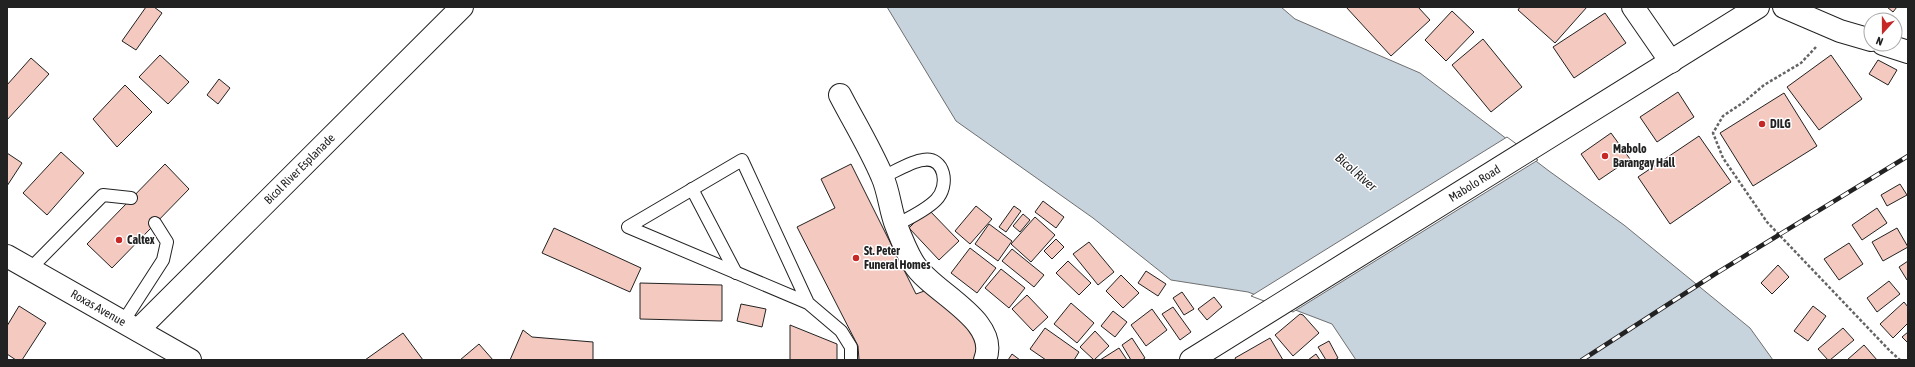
<svg xmlns="http://www.w3.org/2000/svg" width="1915" height="367" font-family="'Asap Condensed',sans-serif">
  <style>
    .water { fill: #c7d3dd; stroke: #6f6f6f }
    .pier { fill: #fff; stroke: #6f6f6f }
    .building { fill: #f3c9c0; stroke: #222 }
    .lines { fill: none; stroke-linecap: round; stroke-linejoin: round }
    .lane-casing { stroke: #222; stroke-width: 14 }
    .street-casing { stroke: #222; stroke-width: 24 }
    .secondary-casing { stroke: #222; stroke-width: 24 }
    .highway-casing { stroke: #222; stroke-width: 24 }
    .path { stroke: #646464; stroke-width: 2.5; stroke-dasharray: 3 2; stroke-linecap: butt }
    .lane { stroke: #fff; stroke-width: 12 }
    .street { stroke: #fff; stroke-width: 22 }
    .secondary { stroke: #fff; stroke-width: 22 }
    .highway { stroke: #fff; stroke-width: 22 }
    .rail-casing { stroke: #222; stroke-width: 4.5 }
    .rail { stroke: #fff; stroke-width: 3; stroke-dasharray: 9; stroke-linecap: butt }
    .poi-dot { fill: #c62828; stroke: #fff; stroke-width: 1.5 }
    .labels { text-anchor: middle; dominant-baseline: central; stroke-width: 3; stroke-linejoin: round; paint-order: stroke }
    .poi-label { font-size: 12px; font-weight: bold; fill: #222; stroke: #fff; text-anchor: start }
    .street-label { font-size: 12px; fill: #222; stroke: #fff }
    .water-label { font-size: 13px; font-style: italic; fill: #222; stroke: #fff }
  </style>
  <rect width="100%" height="100%" fill="#fff"/>
  <path class="water" d="M 887,7 L 1281,7 L 1295,19 L 1420,73 L 1549,171 L 1624,225 L 1750,328 L 1773,360 L 1356,360 L 1332,324 L 1248,292 L 1171,280 L 1093,218 L 956,121 Z"/>
  <path class="pier" d="M 1507,137 L 1538,160 L 1293,312 L 1251,296 Z"/>
  <g class="building">
    <path d="M 146,7 L 154,7 L 162,13 L 136,50 L 122,41 Z"/>
    <path d="M 1346,7 L 1418,7 L 1430,20 L 1391,56 Z"/>
    <path d="M 1520,7 L 1587,7 L 1555,43 L 1518,10 Z"/>
    <path d="M 1887,7 L 1897,7 L 1893,12 Z"/>
    <path d="M 1452,11 L 1474,32 L 1446,61 L 1425,40 Z"/>
    <path d="M 1605,13 L 1626,43 L 1574,78 L 1553,47 Z"/>
    <path d="M 1483,39 L 1522,87 L 1491,112 L 1452,65 Z"/>
    <path d="M 160,55 L 189,82 L 168,104 L 139,77 Z"/>
    <path d="M 1831,55 L 1862,99 L 1819,130 L 1787,87 Z"/>
    <path d="M 31,58 L 49,74 L 7,120 L 7,85 Z"/>
    <path d="M 1878,60 L 1897,70 L 1888,85 L 1869,74 Z"/>
    <path d="M 219,79 L 230,88 L 218,104 L 207,95 Z"/>
    <path d="M 125,85 L 152,112 L 117,147 L 93,119 Z"/>
    <path d="M 1678,92 L 1694,117 L 1657,142 L 1640,117 Z"/>
    <path d="M 1784,93 L 1817,146 L 1753,186 L 1720,133 Z"/>
    <path d="M 1611,133 L 1630,159 L 1599,180 L 1581,154 Z"/>
    <path d="M 1699,136 L 1731,182 L 1670,224 L 1638,177 Z"/>
    <path d="M 61,152 L 84,173 L 47,215 L 23,193 Z"/>
    <path d="M 7,153 L 22,163 L 7,186 Z"/>
    <path d="M 165,164 L 189,189 L 112,268 L 87,244 Z"/>
    <path d="M 851,164 L 916,294 L 927,290 L 978,336 L 978,360 L 859,360 L 858,346 L 797,227 L 835,208 L 821,179 Z"/>
    <path d="M 1900,184 L 1907,195 L 1887,206 L 1881,195 Z"/>
    <path d="M 1043,201 L 1064,217 L 1056,228 L 1035,212 Z"/>
    <path d="M 976,206 L 992,219 L 970,244 L 955,231 Z"/>
    <path d="M 1014,206 L 1021,211 L 1006,232 L 999,227 Z"/>
    <path d="M 1877,208 L 1887,223 L 1862,240 L 1852,225 Z"/>
    <path d="M 928,209 L 959,241 L 939,260 L 909,228 Z"/>
    <path d="M 1023,214 L 1030,220 L 1020,232 L 1013,226 Z"/>
    <path d="M 1035,217 L 1055,235 L 1031,262 L 1011,244 Z"/>
    <path d="M 989,224 L 1012,241 L 998,261 L 975,244 Z"/>
    <path d="M 554,228 L 641,268 L 630,292 L 542,253 Z"/>
    <path d="M 1897,228 L 1908,247 L 1883,261 L 1872,242 Z"/>
    <path d="M 1056,239 L 1064,247 L 1052,259 L 1044,251 Z"/>
    <path d="M 1089,242 L 1114,272 L 1098,285 L 1073,254 Z"/>
    <path d="M 1849,243 L 1863,264 L 1839,280 L 1824,259 Z"/>
    <path d="M 970,248 L 996,268 L 977,293 L 951,273 Z"/>
    <path d="M 1012,249 L 1044,275 L 1034,287 L 1002,261 Z"/>
    <path d="M 1068,261 L 1091,283 L 1079,295 L 1056,273 Z"/>
    <path d="M 1908,261 L 1908,280 L 1907,280 L 1899,267 Z"/>
    <path d="M 1778,265 L 1789,277 L 1772,294 L 1761,283 Z"/>
    <path d="M 1001,269 L 1025,288 L 1009,308 L 985,288 Z"/>
    <path d="M 1146,271 L 1166,284 L 1158,296 L 1138,283 Z"/>
    <path d="M 1121,275 L 1139,293 L 1123,308 L 1106,291 Z"/>
    <path d="M 1889,281 L 1900,294 L 1877,312 L 1867,298 Z"/>
    <path d="M 640,283 L 722,285 L 722,321 L 640,319 Z"/>
    <path d="M 1182,292 L 1194,309 L 1184,315 L 1173,298 Z"/>
    <path d="M 1027,295 L 1048,317 L 1033,331 L 1012,309 Z"/>
    <path d="M 1214,297 L 1222,307 L 1207,320 L 1198,309 Z"/>
    <path d="M 1904,302 L 1908,307 L 1908,323 L 1893,338 L 1880,324 Z"/>
    <path d="M 1071,303 L 1094,323 L 1077,343 L 1054,324 Z"/>
    <path d="M 741,304 L 766,309 L 762,327 L 737,321 Z"/>
    <path d="M 19,306 L 46,323 L 22,360 L 16,360 L 7,354 L 7,326 Z"/>
    <path d="M 1813,306 L 1826,316 L 1808,341 L 1794,331 Z"/>
    <path d="M 1173,307 L 1191,332 L 1180,340 L 1162,314 Z"/>
    <path d="M 1152,309 L 1167,330 L 1146,346 L 1131,325 Z"/>
    <path d="M 1113,311 L 1127,322 L 1115,337 L 1101,326 Z"/>
    <path d="M 1300,314 L 1303,315 L 1319,333 L 1293,356 L 1275,335 Z"/>
    <path d="M 790,325 L 837,344 L 837,360 L 790,360 Z"/>
    <path d="M 1045,328 L 1079,352 L 1074,360 L 1046,360 L 1030,349 Z"/>
    <path d="M 1843,328 L 1854,340 L 1830,360 L 1828,360 L 1818,349 Z"/>
    <path d="M 523,330 L 532,337 L 593,342 L 593,360 L 510,360 Z"/>
    <path d="M 1095,331 L 1109,346 L 1094,360 L 1080,347 Z"/>
    <path d="M 1908,332 L 1908,343 L 1902,337 Z"/>
    <path d="M 403,333 L 423,360 L 365,360 Z"/>
    <path d="M 1132,338 L 1145,358 L 1142,360 L 1131,360 L 1122,345 Z"/>
    <path d="M 1270,338 L 1283,360 L 1236,360 L 1235,358 Z"/>
    <path d="M 1329,341 L 1338,358 L 1335,360 L 1326,360 L 1318,347 Z"/>
    <path d="M 479,344 L 493,360 L 460,360 Z"/>
    <path d="M 1864,345 L 1877,360 L 1847,360 Z"/>
    <path d="M 1119,348 L 1127,360 L 1100,360 Z"/>
    <path d="M 1012,354 L 1020,360 L 1008,360 Z"/>
    <path d="M 1316,354 L 1320,360 L 1308,360 Z"/>
  </g>
  <g class="lines">
    <g class="lane-casing">
      <g id="lane">
        <path d="M 883,177 C 894,172 912,161 923,160 C 945,156 950,186 936,200 C 925,211 909,218 896,225"/>
        <path d="M 692,189 L 736,273"/>
        <path d="M 30,269 L 103,195 L 131,198"/>
        <path d="M 808,303 L 742,160 L 628,227 L 808,303 L 841,331 L 851,347 L 851,360"/>
        <path d="M 123,322 L 163,260 L 167,242 L 155,223"/>
      </g>
    </g>
    <g class="street-casing">
      <g id="street">
        <path d="M 1633,7 L 1671,62"/>
        <path d="M 840,95 C 854,122 870,148 882,176 C 889,191 890,210 896,225 C 901,238 907,253 914,264 C 932,293 1001,320 985,360"/>
        <path id="s1" d="M 138,330 L 462,7"/>
      </g>
    </g>
    <g class="secondary-casing">
      <g id="secondary">
        <path d="M 1784,7 L 1840,31 L 1871,40"/>
        <path d="M 1883,44 L 1908,52"/>
      </g>
    </g>
    <g class="highway-casing">
      <g id="highway">
        <path id="s2" d="M 7,256 L 190,360"/>
        <path id="s3" d="M 1191,360 L 1758,7"/>
      </g>
    </g>
    <path class="path" d="M 1816,47 L 1801,63 L 1764,85 L 1744,102 L 1723,116 L 1713,133 L 1723,158 L 1767,222 L 1890,351 L 1900,360"/>
    <use href="#lane" class="lane"/>
    <use href="#street" class="street"/>
    <use href="#secondary" class="secondary"/>
    <use href="#highway" class="highway"/>
    <g class="rail-casing">
      <path id="rail" d="M 1582,360 L 1715,274 L 1908,156"/>
    </g>
    <use href="#rail" class="rail"/>
  </g>
  <g class="poi-dot">
    <circle cx="1762" cy="124" r="4"/>
    <circle cx="1605" cy="156" r="4"/>
    <circle cx="119" cy="240" r="4"/>
    <circle cx="856" cy="258" r="4"/>
  </g>
  <g class="labels">
    <g class="poi-label">
      <text x="1770" y="124">DILG</text>
      <text x="1613" y="149">Mabolo<tspan x="1613" dy="14">Barangay Hall</tspan></text>
      <text x="127" y="240">Caltex</text>
      <text x="864" y="251">St. Peter<tspan x="864" dy="14">Funeral Homes</tspan></text>
    </g>
    <g class="street-label">
      <text stroke="none"><textPath href="#s1" startOffset="228">Bicol River Esplanade</textPath></text>
      <text stroke="none"><textPath href="#s3" startOffset="334">Mabolo Road</textPath></text>
      <text stroke="none"><textPath href="#s2" startOffset="105">Roxas Avenue</textPath></text>
    </g>
    <g class="water-label">
      <text transform="translate(1356 172) rotate(41)">Bicol River</text>
    </g>
  </g>
  <rect width="1915" height="367" fill="none" stroke="#222222" stroke-width="16"/>
  <g transform="translate(1883 32) rotate(201)"><circle r="19" fill="#ffffff" stroke="#a7a7a7"/>
  <path d="M0-3L7 15L0 10L-7 15Z" fill="#c62828"/>
  <text y="-6" font-size="11" font-weight="bold" text-anchor="middle" fill="#222222">N</text>
  </g>
</svg>
